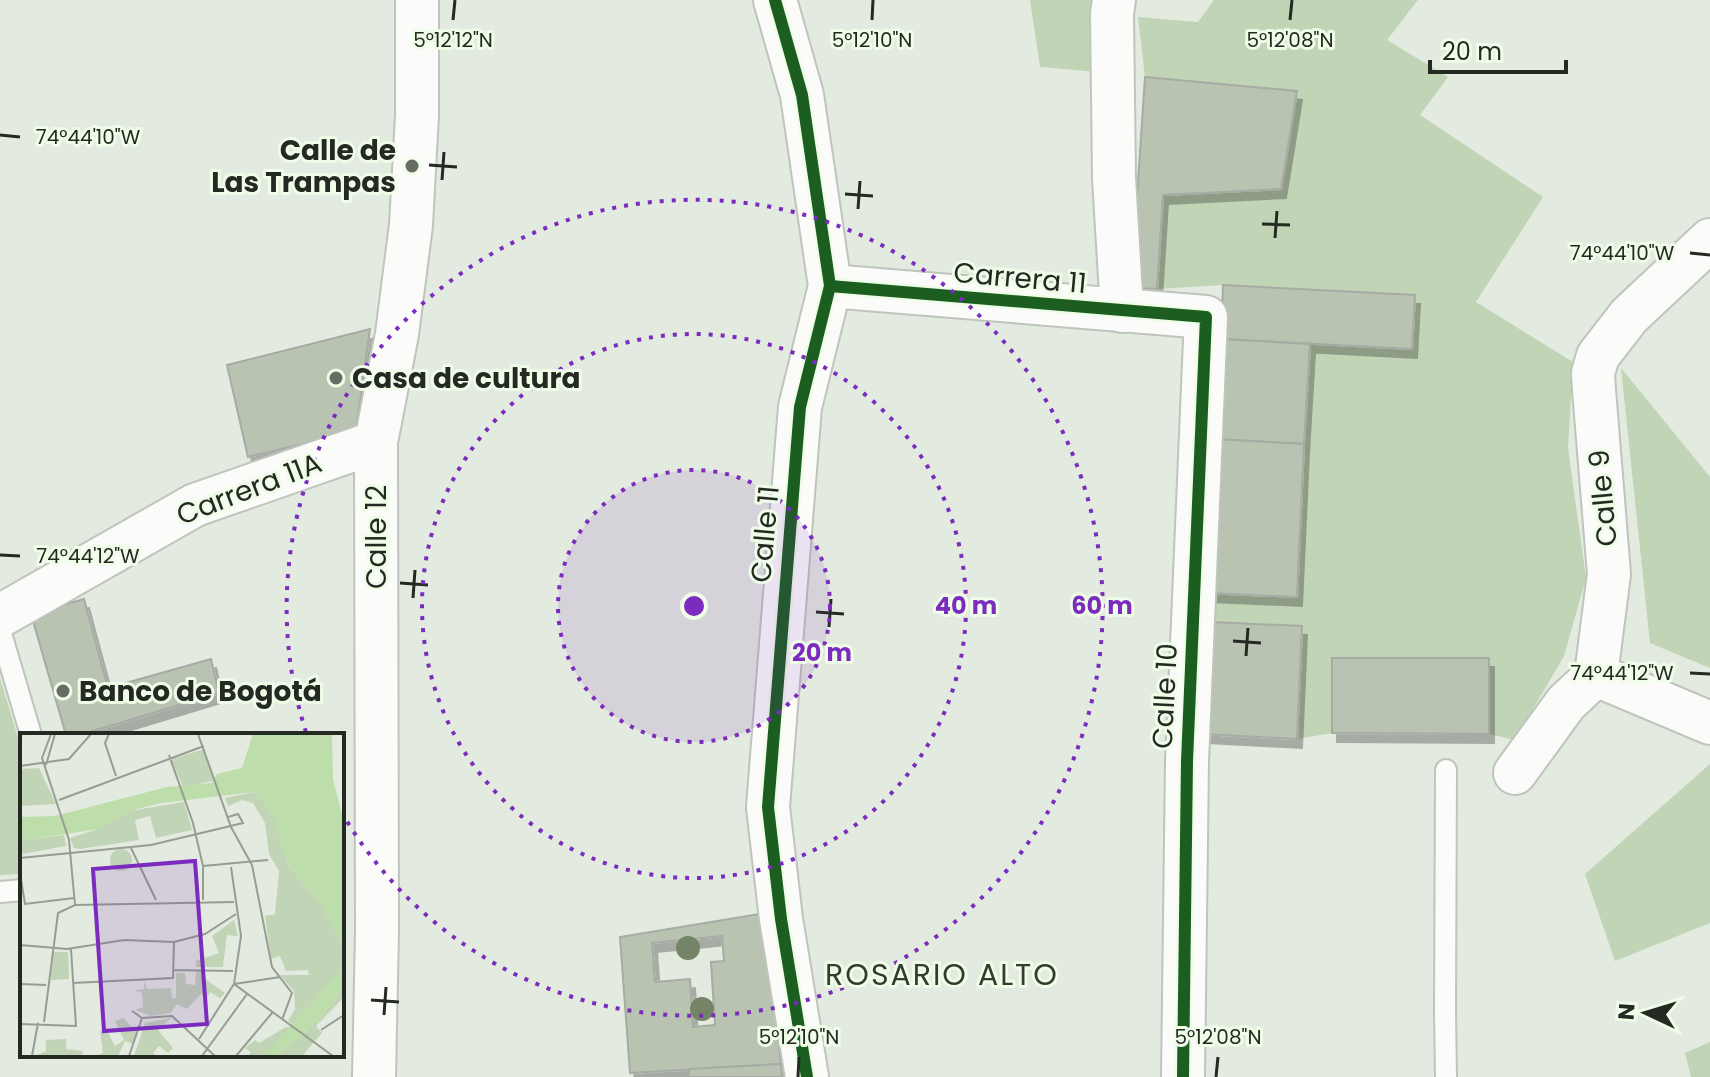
<svg xmlns="http://www.w3.org/2000/svg" width="1710" height="1077" font-family="Poppins,sans-serif">
  <style>
    .green { fill: #c1d4b6 }
    .building { fill: #b8c3b1; stroke: #a6aba4; stroke-width: 2; fill-rule: evenodd; filter: url(#shadow) }
    .lines { fill: none; stroke-linecap: round; stroke-linejoin: round }
    .service-casing { stroke: #bfc4bd; stroke-width: 24 }
    .minor-casing { stroke: #bfc4bd; stroke-width: 46 }
    .service { stroke: #fbfcfa; stroke-width: 20 }
    .minor { stroke: #fbfcfa; stroke-width: 42 }
    .cycleway-casing { stroke: #effce8; stroke-width: 17 }
    .cycleway { stroke: #1b5e20; stroke-width: 12 }
    .tree { fill: #748567 }
    .ticks { fill: none; stroke: #242922; stroke-width: 3 }
    .ring { fill: none; stroke: #7b2cbf; stroke-width: 4; stroke-dasharray: 4 8 }
    .poi-dot { fill: #676d64; stroke: #effce8; stroke-width: 3 }
    .labels { text-anchor: middle; dominant-baseline: central; stroke-width: 6; stroke-linejoin: round; paint-order: stroke }
    .poi-label { font-size: 28px; font-weight: bold; fill: #242922; stroke: #effce8; text-anchor: start }
    .street-label { font-size: 28px; fill: #242922; stroke: #effce8 }
    .neighbourhood-label { font-size: 30px; letter-spacing: 2px; fill: #333c2d; stroke: #effce8 }
    .inset-road { fill: none; stroke: #979d93; stroke-width: 2 }
    .view { fill: #7b2cbf; fill-opacity: 0.15; stroke: #7b2cbf; stroke-width: 4 }
    .inset-edge { fill: none; stroke: #242922; stroke-width: 4 }
    .ticks-label { font-size: 20px; text-anchor: middle; fill: #242922; stroke: #effce8; stroke-width: 6; stroke-linejoin: round; paint-order: stroke }
    .centre { fill: #7b2cbf; stroke: #effce8; stroke-width: 4 }
    .ring-label { font-size: 24px; text-anchor: middle; font-weight: bold; fill: #7b2cbf; stroke: #effce8; stroke-width: 6; stroke-linejoin: round; paint-order: stroke }
  </style>
  <defs>
    <filter id="shadow"><feDropShadow dx="5" dy="9" stdDeviation="0" flood-color="#0004"/></filter>
  </defs>
  <rect width="100%" height="100%" fill="#e3eadf"/>
  <g class="green">
    <path d="M 1030,0 L 1113,0 L 1110,73 L 1040,67 Z"/>
    <path d="M 1214,0 L 1418,0 L 1387,40 L 1448,77 L 1420,115 L 1543,197 L 1476,302 L 1573,362 L 1568,448 L 1586,578 L 1564,656 L 1515,740 L 1489,734 L 1488,658 L 1332,658 L 1332,733 L 1297,739 L 1302,627 L 1210,622 L 1207,593 L 1297,597 L 1310,344 L 1412,349 L 1415,295 L 1223,285 L 1157,289 L 1163,195 L 1281,189 L 1297,91 L 1145,77 L 1138,17 L 1198,22 Z"/>
    <path d="M 1621,368 L 1710,477 L 1710,668 L 1650,643 Z"/>
    <path d="M 0,678 L 22,751 L 22,874 L 0,875 Z"/>
    <path d="M 1710,764 L 1710,923 L 1615,961 L 1585,874 Z"/>
    <path d="M 1710,1042 L 1710,1077 L 1691,1077 L 1685,1053 Z"/>
  </g>
  <g class="building">
    <path d="M 1145,77 L 1297,91 L 1281,189 L 1163,195 L 1157,289 L 1131,288 Z"/>
    <path d="M 1223,285 L 1415,295 L 1412,349 L 1221,339 Z"/>
    <path d="M 370,329 L 356,431 L 248,457 L 227,365 Z"/>
    <path d="M 1221,339 L 1310,344 L 1304,444 L 1215,439 Z"/>
    <path d="M 1215,439 L 1304,444 L 1297,597 L 1207,593 Z"/>
    <path d="M 84,599 L 108,688 L 211,659 L 219,693 L 80,735 L 66,735 L 31,614 Z"/>
    <path d="M 1210,622 L 1302,626 L 1297,739 L 1203,734 Z"/>
    <path d="M 1332,658 L 1489,658 L 1489,734 L 1332,733 Z"/>
    <path d="M 765,913 L 781,1064 L 630,1073 L 620,937 ZM 722,936 L 724,961 L 711,962 L 715,1025 L 693,1027 L 690,979 L 655,982 L 652,943 Z"/>
    <path d="M 781,1064 L 782,1077 L 689,1077 L 689,1069 Z"/>
  </g>
  <g class="lines">
    <g class="service-casing">
      <g id="service">
        <path d="M 0,630 L 31,735"/>
        <path d="M 1446,770 L 1445,1012 L 1446,1077"/>
        <path d="M 0,892 L 22,890"/>
      </g>
    </g>
    <g class="minor-casing">
      <g id="minor">
        <path d="M 775,0 L 802,95 L 830,286 L 800,407 L 768,807 L 781,919 L 807,1077"/>
        <path d="M 1114,0 L 1112,14 L 1114,178 L 1122,311"/>
        <path d="M 830,286 L 1206,317 L 1187,761 L 1183,1077"/>
        <path d="M 0,616 L 195,505 L 376,442"/>
        <path d="M 1596,675 L 1710,723"/>
        <path d="M 1515,773 L 1566,703 L 1596,675 L 1609,574 L 1594,390 L 1593,373 L 1598,356 L 1629,316 L 1710,240"/>
        <path d="M 374,1077 L 377,932 L 376,442 L 397,334 L 411,225 L 417,115 L 417,0"/>
      </g>
    </g>
    <use href="#service" class="service"/>
    <use href="#minor" class="minor"/>
    <g class="cycleway-casing">
      <g id="cycleway">
        <path d="M 775,0 L 802,95 L 830,286 L 800,407 L 768,807 L 781,919 L 807,1077"/>
        <path d="M 830,286 L 1206,317 L 1187,761 L 1183,1077"/>
      </g>
    </g>
    <use href="#cycleway" class="cycleway"/>
  </g>
  <g class="tree">
    <circle cx="688" cy="948" r="12"/>
    <circle cx="702" cy="1009" r="12"/>
  </g>
  <path class="ticks" d="M 453,20 L 455,0M 872,20 L 873,0M 1290,20 L 1292,0M 0,135 L 20,137M 429,165 L 457,167M 442,180 L 444,152M 845,194 L 873,196M 858,209 L 860,181M 1262,224 L 1290,225M 1275,238 L 1277,211M 1690,253 L 1710,255M 0,555 L 20,556M 400,583 L 428,585M 413,598 L 415,570M 816,612 L 844,614M 829,627 L 831,599M 1233,641 L 1261,643M 1246,656 L 1248,628M 1690,673 L 1710,674M 371,1000 L 399,1002M 384,1015 L 386,987M 798,1077 L 799,1057M 1216,1077 L 1218,1057"/>
  <circle cx="694" cy="606" r="136" fill="#7b2cbf" fill-opacity=".12"/>
  <g class="ring">
    <circle cx="694" cy="606" r="136"/>
    <circle cx="694" cy="606" r="272"/>
    <path d="M306 732A408 408 0 1 1 342 813"/>
  </g>
  <g class="poi-dot">
    <circle cx="412" cy="166" r="8"/>
    <circle cx="336" cy="378" r="8"/>
    <circle cx="63" cy="691" r="8"/>
  </g>
  <g class="labels">
    <g class="poi-label">
      <text x="396" y="150" text-anchor="end">Calle de<tspan x="396" dy="32">Las Trampas</tspan></text>
      <text x="352" y="378">Casa de cultura</text>
      <text x="79" y="691">Banco de Bogotá</text>
    </g>
    <g class="street-label">
      <text transform="translate(1020 278) rotate(5)">Carrera 11</text>
      <text transform="translate(249 489) rotate(-21)">Carrera 11A</text>
      <text transform="translate(1603 498) rotate(-95)">Calle 9</text>
      <text transform="translate(765 534) rotate(-85)">Calle 11</text>
      <text transform="translate(376 537) rotate(-90)">Calle 12</text>
      <text transform="translate(1165 696) rotate(-87)">Calle 10</text>
    </g>
    <g class="neighbourhood-label">
      <text x="942" y="974">ROSARIO ALTO</text>
    </g>
  </g>
  <g transform="translate(20 733)">
    <rect width="324" height="324" fill="#e3eadf"/>
    <path d="M 185,16 L 193,48 L 163,54 L 151,26 ZM 19,35 L 36,71 L 0,73 L 0,36 ZM 234,59 L 252,80 L 269,133 L 300,170 L 324,214 L 321,239 L 275,293 L 268,288 L 275,276 L 274,258 L 260,242 L 289,242 L 288,237 L 266,238 L 260,223 L 251,226 L 245,183 L 255,181 L 259,138 L 249,121 L 245,90 L 233,70 L 222,67 L 208,73 L 205,65 ZM 164,69 L 172,97 L 136,105 L 130,83 L 115,87 L 119,107 L 60,116 L 54,115 L 50,105 L 78,96 L 109,78 ZM 44,102 L 46,113 L 3,121 L 0,108 ZM90 127a11 11 0 1 1 22 0a11 11 0 1 1-22 0ZM 214,187 L 218,203 L 207,202 L 203,234 L 176,234 L 176,228 L 199,220 L 192,203 ZM 34,219 L 48,219 L 49,246 L 31,247 ZM 181,237 L 181,243 L 205,260 L 200,265 L 190,259 L 187,265 L 181,261 L 167,276 L 157,271 L 151,280 L 131,283 L 115,277 L 123,274 L 122,260 L 114,257 L 124,256 L 124,248 L 127,256 L 151,255 L 152,265 L 156,265 L 156,240 L 165,240 L 166,251 L 175,252 L 176,238 ZM 324,254 L 324,264 L 296,293 L 302,300 L 282,323 L 256,323 L 300,286 ZM 103,285 L 117,299 L 113,311 L 105,308 L 98,323 L 73,323 L 83,320 L 80,298 L 86,296 L 95,313 L 104,307 L 95,288 ZM 151,285 L 138,297 L 153,315 L 148,320 L 139,313 L 133,320 L 137,323 L 114,323 L 125,290 ZM 266,294 L 271,295 L 243,323 L 228,323 L 231,319 L 225,315 L 235,307 L 239,310 ZM 46,306 L 46,316 L 63,318 L 62,323 L 15,323 L 26,318 L 26,307 Z" fill="#c1d4b6"/>
    <path d="M 233,1 L 312,1 L 313,47 L 324,88 L 324,214 L 300,170 L 269,133 L 252,81 L 234,59 L 141,70 L 109,78 L 78,96 L 0,108 L 0,84 L 35,83 L 147,54 L 192,50 L 197,41 L 222,35 ZM 324,234 L 324,254 L 300,286 L 256,323 L 243,323 Z" fill="#bdddab"/>
    <path class="inset-road" d="M 31,1 L 22,25 L 49,107 L 55,172M 89,1 L 85,10 L 96,43M 178,1 L 211,94 L 232,132 L 252,234 L 272,260 L 262,287M 149,22 L 173,90 L 183,133 L 183,167M 26,32 L 35,1M 0,33 L 49,26 L 71,1M 39,67 L 184,13M 111,115 L 136,167M 0,125 L 131,112 L 223,90 L 218,81 L 208,84M 183,133 L 248,127M 211,134 L 221,203 L 214,251 L 313,323M 0,140 L 5,171 L 54,165M 0,212 L 47,216 L 104,207 L 154,209 L 185,201 L 216,181M 153,237 L 213,238M 53,250 L 153,245 L 154,209M 0,251 L 26,252M 112,278 L 122,285 L 152,283 L 195,323M 24,289 L 38,180 L 55,172 L 214,169M 0,291 L 56,293 L 51,216M 301,297 L 324,282M 179,306 L 214,251 L 260,244M 12,323 L 18,290M 109,323 L 122,285M 182,323 L 227,261M 216,323 L 252,280"/>
    <path class="view" d="M 175,128 L 187,291 L 84,298 L 73,136 Z"/>
    <rect width="324" height="324" class="inset-edge"/>
  </g>
  <g class="ticks-label">
    <text x="453" y="47">5°12'12"N</text>
    <text x="872" y="47">5°12'10"N</text>
    <text x="1290" y="47">5°12'08"N</text>
    <text x="88" y="144">74°44'10"W</text>
    <text x="1622" y="260">74°44'10"W</text>
    <text x="88" y="563">74°44'12"W</text>
    <text x="1622" y="680">74°44'12"W</text>
    <text x="799" y="1044">5°12'10"N</text>
    <text x="1218" y="1044">5°12'08"N</text>
  </g>
  <circle cx="694" cy="606" r="12" class="centre"/>
  <g class="ring-label">
    <text x="966" y="614">40 m</text>
    <text x="1102" y="614">60 m</text>
    <text x="822" y="661">20 m</text>
  </g>
  <g transform="translate(1646 1013) rotate(274)" stroke="#effce8" stroke-width="6" paint-order="stroke">
  <path d="M0-6L14 30L0 20L-14 30Z" fill="#242922"/>
  <text y="-12" font-size="22" font-weight="bold" text-anchor="middle" fill="#242922">N</text>
  </g>
  <path d="M1430 60v12h136v-12" fill="none" stroke="#242922" stroke-width="4"/>
  <text x="1442" y="60" font-size="24" fill="#242922" stroke="#effce8" stroke-width="6" paint-order="stroke">20 m</text>
</svg>
